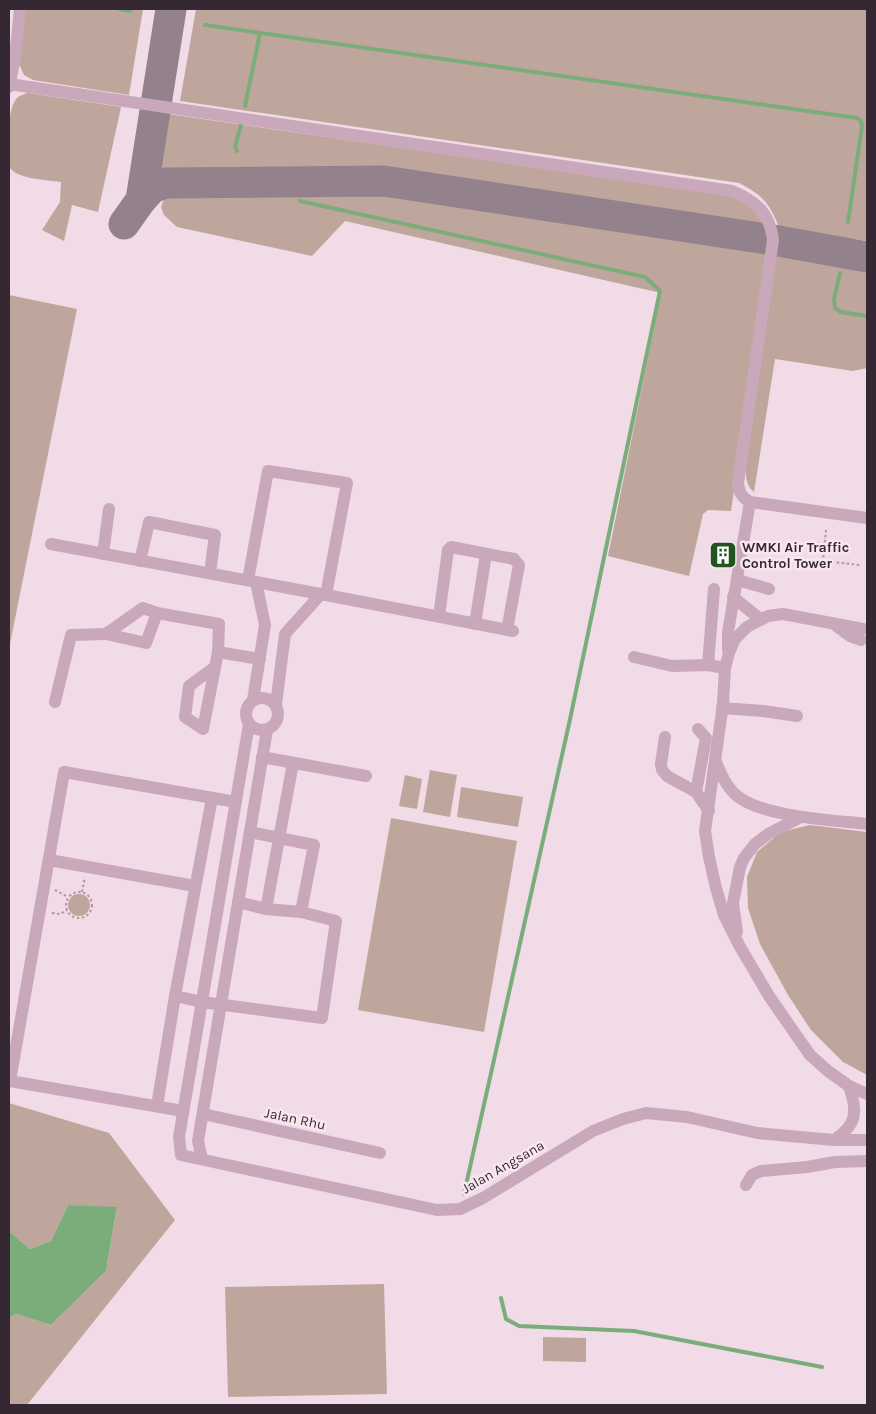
<svg xmlns="http://www.w3.org/2000/svg" width="876" height="1414" font-family="Karla,sans-serif">
  <style>
    .green { fill: #bfa69c }
    .water { fill: #7bad7b }
    .lines { fill: none; stroke-linecap: round; stroke-linejoin: round }
    .stream { stroke: #7bad7b; stroke-width: 4 }
    .taxiway { stroke: #93828c; stroke-width: 31 }
    .path { stroke: #b492a7; stroke-width: 2; stroke-dasharray: 2.5 2.5; stroke-linecap: butt }
    .minor { stroke: #c9a8bb; stroke-width: 12 }
    .labels { text-anchor: middle; dominant-baseline: central; stroke-width: 5; stroke-linejoin: round; paint-order: stroke }
    .poi-label { font-size: 14px; font-weight: bold; fill: #352832; stroke: #f9e7f0; text-anchor: start }
    .street-label { font-size: 14px; fill: #352832; stroke: #f9e7f0 }
  </style>
  <rect width="100%" height="100%" fill="#f1dbe6"/>
  <g class="green">
    <path d="M 24,9 L 143,9 L 129,95 L 33,80 L 24,75 L 19,64 Z"/>
    <path d="M 196,9 L 867,9 L 867,241 L 780,229 C 769,203 764,196 739,183 L 180,101 Z"/>
    <path d="M 28,93 L 121,107 L 98,212 L 72,205 L 64,241 L 42,230 L 60,202 L 61,182 C 48,180 14,179 9,166 C 9,150 6,109 17,98 C 20,95 25,94 28,93 Z"/>
    <path d="M 168,114 L 729,195 C 748,202 757,210 766,229 L 391,172 L 361,170 L 170,174 C 163,172 160,170 159,163 Z"/>
    <path d="M 355,185 L 390,188 L 768,246 L 767,267 L 731,511 L 708,510 L 703,514 L 689,576 L 608,556 L 661,293 L 345,221 L 312,256 L 177,227 L 164,215 L 161,207 L 165,196 L 168,193 L 207,189 Z"/>
    <path d="M 776,249 L 867,264 L 867,368 L 853,371 L 775,359 L 754,492 C 744,484 746,471 746,459 Z"/>
    <path d="M 9,295 L 77,309 L 9,649 Z"/>
    <path d="M 430,770 L 457,775 L 450,817 L 423,812 Z"/>
    <path d="M 405,775 L 422,779 L 417,809 L 399,806 Z"/>
    <path d="M 461,787 L 523,797 L 518,827 L 457,817 Z"/>
    <path d="M 391,818 L 517,841 L 484,1032 L 358,1010 Z"/>
    <path d="M 810,825 L 867,832 L 867,1075 L 843,1062 L 811,1030 L 788,995 L 760,944 L 748,908 L 747,877 L 757,852 L 781,832 Z"/>
    <circle cx="79" cy="905" r="11"/>
    <path d="M 9,1103 L 109,1133 L 175,1220 L 27,1405 L 9,1405 L 9,1318 L 16,1314 L 51,1325 L 106,1271 L 117,1208 L 68,1205 L 51,1241 L 30,1249 L 9,1231 Z"/>
    <path d="M 384,1284 L 387,1394 L 228,1397 L 225,1287 Z"/>
    <path d="M 543,1337 L 586,1338 L 586,1362 L 543,1361 Z"/>
  </g>
  <path class="water" d="M 68,1205 L 117,1207 L 106,1271 L 51,1325 L 16,1314 L 9,1318 L 9,1231 L 30,1249 L 51,1241 Z"/>
  <g class="lines">
    <g class="stream">
      <path d="M 119,9 L 130,11"/>
      <path d="M 205,25 L 857,118 L 861,121 L 862,126 L 848,222"/>
      <path d="M 245,106 L 260,33"/>
      <path d="M 237,151 L 235,147 L 241,125"/>
      <path d="M 300,201 L 645,277 L 660,291 L 569,724 L 464,1194"/>
      <path d="M 840,273 L 834,299 L 835,308 L 841,312 L 867,316"/>
      <path d="M 501,1298 L 506,1319 L 519,1326 L 634,1331 L 822,1367"/>
    </g>
    <g class="taxiway">
      <path d="M 141,200 L 152,188 L 166,183 L 384,181 L 773,240 L 867,257"/>
      <path d="M 124,224 L 141,200 L 171,9"/>
    </g>
    <g class="path">
      <path d="M 826,530 L 823,561 L 860,565"/>
      <path d="M 817,543 L 830,545"/>
      <path d="M 55,890 L 68,897"/>
      <circle cx="79" cy="905" r="13"/>
      <path d="M 82,892 L 85,877"/>
      <path d="M 52,913 L 60,914 L 67,910"/>
    </g>
    <g class="minor">
      <path d="M 9,84 L 732,191 C 756,201 770,213 773,240 L 738,483 C 739,492 741,497 750,502 L 867,518"/>
      <path d="M 9,87 L 15,57 L 20,9"/>
      <path d="M 51,544 L 326,595 L 513,631"/>
      <path d="M 103,554 L 109,509"/>
      <path d="M 140,561 L 149,522 L 215,535 L 210,573"/>
      <path d="M 248,580 L 268,471 L 347,483 L 326,595"/>
      <path d="M 737,580 L 769,589"/>
      <path d="M 733,597 L 760,619"/>
      <path d="M 143,608 L 157,613 L 146,643 L 106,634 Z"/>
      <path d="M 157,613 L 219,624 L 218,652 L 260,659"/>
      <path d="M 439,616 L 448,550 L 451,547 L 514,559 L 519,565 L 507,630"/>
      <path d="M 475,624 L 486,554"/>
      <path d="M 835,625 L 850,636 L 861,640"/>
      <path d="M 863,629 L 783,614 L 768,616 L 747,627 L 735,639 L 729,653 L 725,668 L 723,704 L 705,831 L 709,857 L 716,888 L 724,915 L 739,945 L 769,996 L 810,1055 L 828,1071 L 849,1086 L 867,1094"/>
      <path d="M 728,650 L 728,632 L 750,502"/>
      <path d="M 634,657 L 672,666 L 708,665 L 725,668"/>
      <path d="M 708,665 L 714,589"/>
      <path d="M 215,667 L 189,686 L 185,717 L 203,729 L 218,652"/>
      <circle cx="262" cy="714" r="16"/>
      <path d="M 253,700 L 265,625 L 256,582"/>
      <path d="M 55,702 L 71,635 L 106,634"/>
      <path d="M 276,704 L 285,634 L 321,594"/>
      <path d="M 722,708 L 763,711 L 797,716"/>
      <path d="M 249,724 L 179,1137 L 181,1155 L 437,1210 L 460,1209 L 483,1198 L 593,1131 L 623,1119 L 646,1113 L 687,1117 L 757,1133 L 834,1140 L 867,1140"/>
      <path d="M 665,737 L 661,764 L 662,770 L 667,776 L 696,792 L 709,811"/>
      <path d="M 262,757 L 366,776"/>
      <path d="M 716,762 C 721,774 726,786 736,795 C 761,817 833,820 867,824"/>
      <path d="M 696,792 L 706,738 L 698,729"/>
      <path d="M 250,832 L 314,845 L 301,912"/>
      <path d="M 49,860 L 195,886"/>
      <path d="M 266,909 L 293,763"/>
      <path d="M 737,932 L 733,903 L 740,867 L 744,858 L 755,844 L 768,834 L 801,817"/>
      <path d="M 175,996 L 202,1002 L 322,1018 L 336,921 L 301,912 L 266,909 L 238,902"/>
      <path d="M 157,1106 L 175,996 L 212,798"/>
      <path d="M 183,1111 L 10,1081 L 64,772 L 236,802"/>
      <path d="M 203,1114 L 380,1153"/>
      <path d="M 834,1140 C 857,1125 858,1111 849,1086"/>
      <path d="M 202,1159 L 198,1141 L 267,730"/>
      <path d="M 746,1185 L 752,1175 L 761,1171 L 807,1167 L 835,1162 L 867,1161"/>
    </g>
  </g>
  <defs>
    <g id="building-square" transform="scale(1.4375)"><rect x="-9" y="-9" width="18" height="18" rx="4" fill="#1f5620" stroke="#f9e7f0"/><path d="M-4-6H4V6H1V3H-1V6H-4ZM-2.5-4.3h1.7v1.8h-1.7ZM.8-4.3h1.7v1.8H.8ZM-2.5-1h1.7V.8h-1.7ZM.8-1h1.7V.8H.8Z" fill="#fff"/></g>
  </defs>
  <g fill-rule="evenodd">
    <use href="#building-square" x="723" y="555"/>
  </g>
  <g class="labels">
    <g class="poi-label">
      <text x="742" y="547">WMKI Air Traffic<tspan x="742" dy="16">Control Tower</tspan></text>
    </g>
    <g class="street-label">
      <text transform="translate(295 1119) rotate(12)">Jalan Rhu</text>
      <text transform="translate(503 1167) rotate(-30)">Jalan Angsana</text>
    </g>
  </g>
  <rect width="876" height="1414" fill="none" stroke="#352832" stroke-width="20"/>
</svg>
